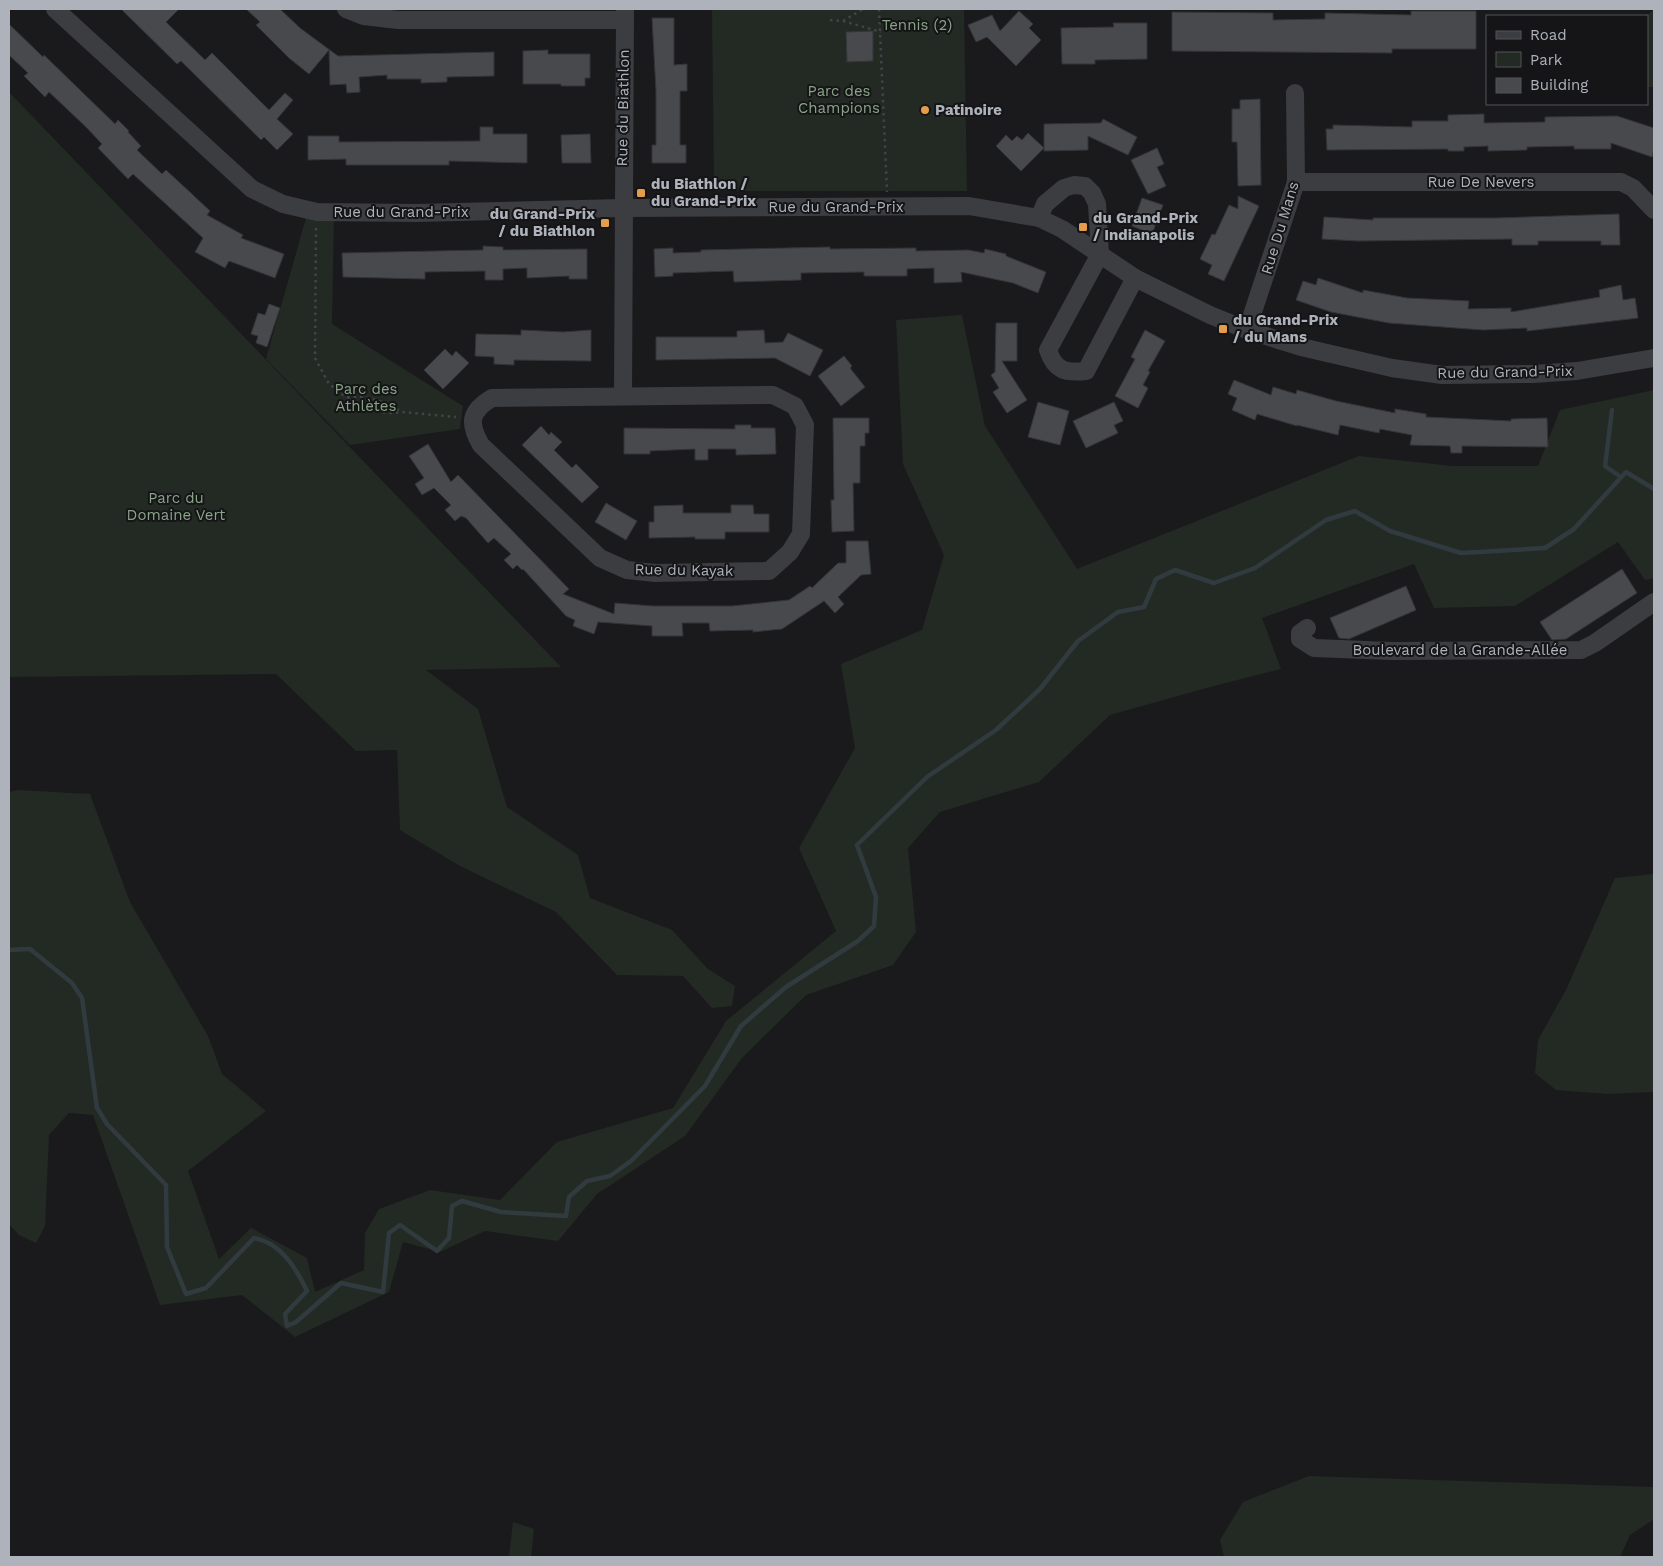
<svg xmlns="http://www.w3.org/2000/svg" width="1663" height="1566" font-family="'Work Sans',sans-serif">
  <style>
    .green { fill: #222a23 }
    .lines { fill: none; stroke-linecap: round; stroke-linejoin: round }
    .stream { stroke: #313b3f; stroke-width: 4.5 }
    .building { fill: #47494c; stroke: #343538 }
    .path { stroke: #424448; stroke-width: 2.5; stroke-dasharray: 2.5 4; stroke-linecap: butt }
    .minor { stroke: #3c3d41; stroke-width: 18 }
    .poi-dot { fill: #e49e4b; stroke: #151517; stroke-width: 2 }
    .labels { text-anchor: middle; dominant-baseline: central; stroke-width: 4; stroke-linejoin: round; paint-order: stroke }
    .park-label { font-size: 15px; fill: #89a487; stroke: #151517 }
    .street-label { font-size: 15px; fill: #aeb3bb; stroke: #151517 }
    .poi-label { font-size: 15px; font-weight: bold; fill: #aeb3bb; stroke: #151517; text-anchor: start }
  </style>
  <rect width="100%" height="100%" fill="#1a1a1c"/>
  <g class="green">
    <path d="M 712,9 L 964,9 L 967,191 L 714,191 Z"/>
    <path d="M 1654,9 L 1654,87 L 1647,87 L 1647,16 Z"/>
    <path d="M 9,92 L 561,667 L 426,670 L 478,709 L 507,807 L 578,855 L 590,898 L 672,930 L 708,969 L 735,986 L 732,1006 L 712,1008 L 683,976 L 617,975 L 556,912 L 460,866 L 400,830 L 397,750 L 356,751 L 276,674 L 9,677 Z"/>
    <path d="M 306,218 L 334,220 L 332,324 L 463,406 L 460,429 L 350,445 L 266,359 Z"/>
    <path d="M 962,315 L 985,426 L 1077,569 L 1359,456 L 1452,466 L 1538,466 L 1560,410 L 1654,390 L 1654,578 L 1645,580 L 1618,542 L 1515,606 L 1434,608 L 1414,564 L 1262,618 L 1281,669 L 1210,687 L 1110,715 L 1039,782 L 940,812 L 908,848 L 916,932 L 893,965 L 806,995 L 742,1058 L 685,1136 L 597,1194 L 558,1241 L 485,1231 L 440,1252 L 403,1242 L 389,1292 L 295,1337 L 242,1295 L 160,1305 L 93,1115 L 69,1113 L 49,1135 L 45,1226 L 36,1243 L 19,1235 L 9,1224 L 9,792 L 17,790 L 90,794 L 130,902 L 208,1036 L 222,1074 L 266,1111 L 188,1171 L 219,1259 L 251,1228 L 307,1258 L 315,1292 L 364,1270 L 365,1233 L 379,1209 L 430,1190 L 500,1200 L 557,1142 L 673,1108 L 726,1021 L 836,931 L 799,848 L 855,748 L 841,664 L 922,630 L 944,555 L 903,464 L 896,320 Z"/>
    <path d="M 1654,874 L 1654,1092 L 1608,1094 L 1556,1090 L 1535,1073 L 1538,1040 L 1566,990 L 1615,878 Z"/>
    <path d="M 1309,1476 L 1654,1487 L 1654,1519 L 1630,1535 L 1620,1557 L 1224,1557 L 1220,1540 L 1243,1502 Z"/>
    <path d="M 513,1522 L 534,1529 L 531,1557 L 509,1557 Z"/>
  </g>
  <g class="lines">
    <g class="stream">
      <path d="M 1612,410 L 1605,466 L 1621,477"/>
      <path d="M 9,950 L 30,949 L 72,983 L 82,998 L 97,1108 L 107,1124 L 166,1185 L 167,1247 L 186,1294 L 206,1288 L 254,1238 C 281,1243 296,1268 307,1291 L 285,1314 L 287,1326 L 296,1322 L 341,1283 L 383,1292 L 389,1233 L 400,1225 L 437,1251 L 449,1238 L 452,1206 L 462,1201 L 501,1212 L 566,1216 L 569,1197 L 587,1181 L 610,1176 L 631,1161 L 705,1086 L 741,1026 L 786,987 L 858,941 L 874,926 L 876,897 L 857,845 L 927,777 L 996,730 L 1040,689 L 1078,641 L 1118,612 L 1144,607 L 1156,579 L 1175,570 L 1214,583 L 1255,568 L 1326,520 L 1355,511 L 1390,531 L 1461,553 L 1545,548 L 1574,529 L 1626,472 L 1654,489"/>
    </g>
  </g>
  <g class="building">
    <path d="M 121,9 L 179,9 L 166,22 L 205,60 L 212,53 L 269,110 L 285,93 L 293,100 L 277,119 L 293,134 L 277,150 L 264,137 L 261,140 L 181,61 L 177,64 Z"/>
    <path d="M 246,9 L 280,9 L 300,28 L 338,56 L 494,52 L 494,76 L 447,77 L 447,82 L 421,83 L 421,79 L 387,79 L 387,75 L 359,77 L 360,92 L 347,93 L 346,84 L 330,85 L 329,50 L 309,74 L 289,58 L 256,25 L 260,22 Z"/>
    <path d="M 1019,11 L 1033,24 L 1029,28 L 1041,40 L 1016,66 L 987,37 L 976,42 L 968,25 L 992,15 L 1000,31 Z"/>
    <path d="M 1411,11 L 1476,11 L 1476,49 L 1392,49 L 1392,53 L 1172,51 L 1172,12 L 1273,13 L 1273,20 L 1325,19 L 1325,13 L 1411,15 Z"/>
    <path d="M 652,18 L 674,18 L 674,65 L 687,64 L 687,91 L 680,91 L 680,145 L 686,145 L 686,163 L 652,163 L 652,145 L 656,145 L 656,91 Z"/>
    <path d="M 1113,23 L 1147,23 L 1147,59 L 1095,60 L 1095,64 L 1062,64 L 1061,28 L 1114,27 Z"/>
    <path d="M 9,24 L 43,57 L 44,55 L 115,124 L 118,120 L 129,131 L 128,132 L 141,146 L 137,150 L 162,174 L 166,170 L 192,194 L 210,211 L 207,215 L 243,235 L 241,238 L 284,254 L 275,278 L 229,261 L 225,268 L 195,252 L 203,238 L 133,174 L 128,179 L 98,148 L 102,144 L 86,127 L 49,92 L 45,97 L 24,76 L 28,73 L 9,55 Z"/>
    <path d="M 873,31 L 873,61 L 847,62 L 846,32 Z"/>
    <path d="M 548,50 L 548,54 L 590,54 L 590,78 L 585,78 L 585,86 L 561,86 L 561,84 L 523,84 L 523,51 Z"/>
    <path d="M 1260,99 L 1261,185 L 1238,186 L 1237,142 L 1232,142 L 1232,109 L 1240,109 L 1240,100 Z"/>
    <path d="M 1484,114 L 1484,123 L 1545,122 L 1545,117 L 1617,116 L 1654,128 L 1654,150 L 1652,157 L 1611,143 L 1611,149 L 1574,149 L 1574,146 L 1527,147 L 1527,150 L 1488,151 L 1488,146 L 1464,147 L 1464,151 L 1448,151 L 1448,149 L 1327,150 L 1326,129 L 1333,129 L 1333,125 L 1412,127 L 1412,121 L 1448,121 L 1448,115 Z"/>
    <path d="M 1103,119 L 1137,137 L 1128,155 L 1088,136 L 1088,150 L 1044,151 L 1044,124 L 1101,123 Z"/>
    <path d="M 480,127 L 493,127 L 493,134 L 527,134 L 527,163 L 449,161 L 449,165 L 346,165 L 346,159 L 308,160 L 308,136 L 339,136 L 339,142 L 480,141 Z"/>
    <path d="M 1028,133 L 1044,148 L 1021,171 L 996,146 L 1006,135 L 1012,141 L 1017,136 L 1022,140 Z"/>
    <path d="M 590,134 L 591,163 L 562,163 L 561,135 Z"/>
    <path d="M 1157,148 L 1164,164 L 1157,167 L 1166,186 L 1148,194 L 1131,160 Z"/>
    <path d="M 1238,196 L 1259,206 L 1224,281 L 1208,274 L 1212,265 L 1200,259 L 1212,234 L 1215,235 L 1229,205 L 1238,209 Z"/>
    <path d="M 1142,198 L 1163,205 L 1152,234 L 1132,226 Z"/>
    <path d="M 1619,214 L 1620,245 L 1601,245 L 1601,241 L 1538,241 L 1538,245 L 1512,245 L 1512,239 L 1358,241 L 1322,239 L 1324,217 L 1373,220 L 1373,218 L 1496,218 Z"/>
    <path d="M 483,246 L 503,247 L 503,250 L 587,249 L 587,279 L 569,279 L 569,276 L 527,278 L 527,268 L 503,269 L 503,280 L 485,280 L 485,271 L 425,272 L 425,279 L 343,277 L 342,253 L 483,250 Z"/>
    <path d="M 830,247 L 830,249 L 916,248 L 916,251 L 968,250 L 984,253 L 985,249 L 1006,254 L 1006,256 L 1046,272 L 1038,293 L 1013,283 L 961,272 L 962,282 L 934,283 L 934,268 L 907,269 L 907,276 L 864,276 L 864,272 L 801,273 L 801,280 L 734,282 L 733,271 L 673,273 L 673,276 L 655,277 L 654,249 L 673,248 L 673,253 L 701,252 L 701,250 Z"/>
    <path d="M 1318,278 L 1363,293 L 1363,290 L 1407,298 L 1469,301 L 1468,309 L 1511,308 L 1511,312 L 1600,297 L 1599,290 L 1621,285 L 1623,300 L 1635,298 L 1638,318 L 1527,331 L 1527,328 L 1483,330 L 1389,323 L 1331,312 L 1296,300 L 1303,281 L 1316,285 Z"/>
    <path d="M 269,304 L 280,308 L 267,347 L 256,343 L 258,336 L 251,334 L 258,313 L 265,315 Z"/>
    <path d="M 996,323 L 1017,323 L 1017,361 L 1002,361 L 1027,400 L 1007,413 L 993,392 L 999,388 L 991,375 L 995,372 Z"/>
    <path d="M 521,330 L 563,332 L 591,330 L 591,361 L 514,360 L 514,365 L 494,364 L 494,357 L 475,356 L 476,334 L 521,335 Z"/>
    <path d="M 764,330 L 765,343 L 783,342 L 788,333 L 823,350 L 810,376 L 775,358 L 656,360 L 656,337 L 737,337 L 737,331 Z"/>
    <path d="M 1145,330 L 1165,341 L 1148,371 L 1150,372 L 1143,385 L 1148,388 L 1138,408 L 1115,396 L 1135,359 L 1131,357 Z"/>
    <path d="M 445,349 L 452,356 L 456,351 L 469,363 L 443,389 L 424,370 Z"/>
    <path d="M 844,356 L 852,366 L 850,368 L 865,387 L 841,406 L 818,376 Z"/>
    <path d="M 1234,380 L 1271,395 L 1273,387 L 1296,394 L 1297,390 L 1336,401 L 1395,413 L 1395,409 L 1426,414 L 1426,417 L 1511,421 L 1511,419 L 1547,418 L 1548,447 L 1462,446 L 1462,453 L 1451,453 L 1450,446 L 1410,445 L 1412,435 L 1380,429 L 1379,433 L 1340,425 L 1338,435 L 1297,425 L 1297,426 L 1257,414 L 1255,420 L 1232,410 L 1237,398 L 1228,394 Z"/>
    <path d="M 1038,402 L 1069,411 L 1060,445 L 1028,437 Z"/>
    <path d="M 1114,402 L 1123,421 L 1114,425 L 1118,433 L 1086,448 L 1073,421 Z"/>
    <path d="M 833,418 L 869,418 L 869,433 L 865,433 L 865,446 L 860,446 L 860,483 L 853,483 L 854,531 L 832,532 L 831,500 L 834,500 Z"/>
    <path d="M 735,425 L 751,425 L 751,428 L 775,428 L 776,454 L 736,455 L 736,449 L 708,449 L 708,460 L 695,460 L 695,449 L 650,451 L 650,454 L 624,454 L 624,428 L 735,429 Z"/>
    <path d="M 541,426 L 549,435 L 551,432 L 562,442 L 554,450 L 572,468 L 576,464 L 599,487 L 582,503 L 522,445 Z"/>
    <path d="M 428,444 L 451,482 L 458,475 L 569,589 L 563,594 L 614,614 L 615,603 L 653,606 L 732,606 L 789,600 L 810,586 L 812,588 L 838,563 L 846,563 L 846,541 L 868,541 L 871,574 L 861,575 L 838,597 L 844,604 L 835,613 L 824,601 L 782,629 L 753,632 L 753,630 L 710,631 L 709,623 L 682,623 L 683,636 L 652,636 L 652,626 L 598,622 L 594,634 L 573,626 L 575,620 L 566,616 L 523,569 L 522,570 L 517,565 L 513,569 L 504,560 L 511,554 L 494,538 L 488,543 L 466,518 L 461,516 L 455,521 L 445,510 L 451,505 L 434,488 L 422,495 L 415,484 L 424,478 L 409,456 Z"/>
    <path d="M 606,503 L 637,521 L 626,540 L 595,522 Z"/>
    <path d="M 683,505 L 683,513 L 731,513 L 731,505 L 753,505 L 754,514 L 769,514 L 769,532 L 725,532 L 725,539 L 695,539 L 695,537 L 649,538 L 649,522 L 654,522 L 654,506 Z"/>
    <path d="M 1622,569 L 1637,593 L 1566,639 L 1552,640 L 1540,622 Z"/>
    <path d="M 1406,586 L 1416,610 L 1349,639 L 1339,638 L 1330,618 Z"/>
  </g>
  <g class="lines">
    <g class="path">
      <path d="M 879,9 L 887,192"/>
      <path d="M 830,20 L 843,21 L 881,32"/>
      <path d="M 843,21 L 863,9"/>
      <path d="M 316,228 L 315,358 L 329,384 L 346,397 L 365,397 L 386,403 L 402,412 L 456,417"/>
      <path d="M 347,398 C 363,408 381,416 400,412"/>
    </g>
    <g class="minor">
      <path d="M 55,9 L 252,189 L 283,204 L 317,212 L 416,213 L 622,208 L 969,206 L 1039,218 L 1062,229 L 1135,278 L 1210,315 L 1247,330 L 1301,347 L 1392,368 L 1442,375 L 1533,374 L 1577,371 L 1654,358"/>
      <path d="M 346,9 L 364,16 L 398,20 L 625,20"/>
      <path d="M 1296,182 L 1621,182 L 1633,188 L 1654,210"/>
      <path d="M 1039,218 L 1045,204 L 1064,188 L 1074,185 L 1085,186 L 1092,193 L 1097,204 L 1100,254 L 1048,350 C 1055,371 1065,373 1086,371 L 1135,278"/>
      <path d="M 1247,330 L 1296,182 L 1295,93"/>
      <path d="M 773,395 L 795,406 L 805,425 L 801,534 L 790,552 L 769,571 L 655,573 L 627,570 L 600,558 L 481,445 C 468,423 470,411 492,398 Z"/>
      <path d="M 623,396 L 625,9"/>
      <path d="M 1307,628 L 1300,633 L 1300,639 L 1314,648 L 1391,651 L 1581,650 L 1595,643 L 1654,602"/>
    </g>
  </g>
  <g class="poi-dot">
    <circle cx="925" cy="110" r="5"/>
    <rect x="636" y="188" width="10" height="10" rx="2.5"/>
    <rect x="600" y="218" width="10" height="10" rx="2.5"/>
    <rect x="1078" y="222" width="10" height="10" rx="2.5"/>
    <rect x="1218" y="324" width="10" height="10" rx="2.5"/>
  </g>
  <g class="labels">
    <g class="park-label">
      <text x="917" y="25">Tennis (2)</text>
      <text x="839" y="91">Parc des<tspan x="839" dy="17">Champions</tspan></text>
      <text x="366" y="389">Parc des<tspan x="366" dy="17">Athlètes</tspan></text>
      <text x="176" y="498">Parc du<tspan x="176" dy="17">Domaine Vert</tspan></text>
    </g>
    <g class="street-label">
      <text transform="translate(623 108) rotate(-89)">Rue du Biathlon</text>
      <text x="1481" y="182">Rue De Nevers</text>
      <text x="836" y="207">Rue du Grand-Prix</text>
      <text x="401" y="212">Rue du Grand-Prix</text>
      <text transform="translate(1280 228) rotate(-73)">Rue Du Mans</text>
      <text transform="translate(1505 372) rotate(-1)">Rue du Grand-Prix</text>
      <text transform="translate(684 570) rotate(1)">Rue du Kayak</text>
      <text x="1460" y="650">Boulevard de la Grande-Allée</text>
    </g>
    <g class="poi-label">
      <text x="935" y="110">Patinoire</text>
      <text x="651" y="184">du Biathlon /<tspan x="651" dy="17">du Grand-Prix</tspan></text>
      <text x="595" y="214" text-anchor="end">du Grand-Prix<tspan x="595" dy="17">/ du Biathlon</tspan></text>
      <text x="1093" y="218">du Grand-Prix<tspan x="1093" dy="17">/ Indianapolis</tspan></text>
      <text x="1233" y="320">du Grand-Prix<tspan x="1233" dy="17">/ du Mans</tspan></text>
    </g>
  </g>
  <rect width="1663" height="1566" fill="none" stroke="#aeb3bb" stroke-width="20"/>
  <rect x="1486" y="15" width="162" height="90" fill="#151517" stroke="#525459"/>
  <rect x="1496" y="31" width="25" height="8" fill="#3c3d41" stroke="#525459"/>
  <text x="1530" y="40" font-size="15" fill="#aeb3bb">Road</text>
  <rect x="1496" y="52" width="25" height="15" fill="#222a23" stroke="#525459"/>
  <text x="1530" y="65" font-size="15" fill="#aeb3bb">Park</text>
  <rect x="1496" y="78" width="25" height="15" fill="#47494c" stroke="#525459"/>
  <text x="1530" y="90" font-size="15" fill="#aeb3bb">Building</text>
</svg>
